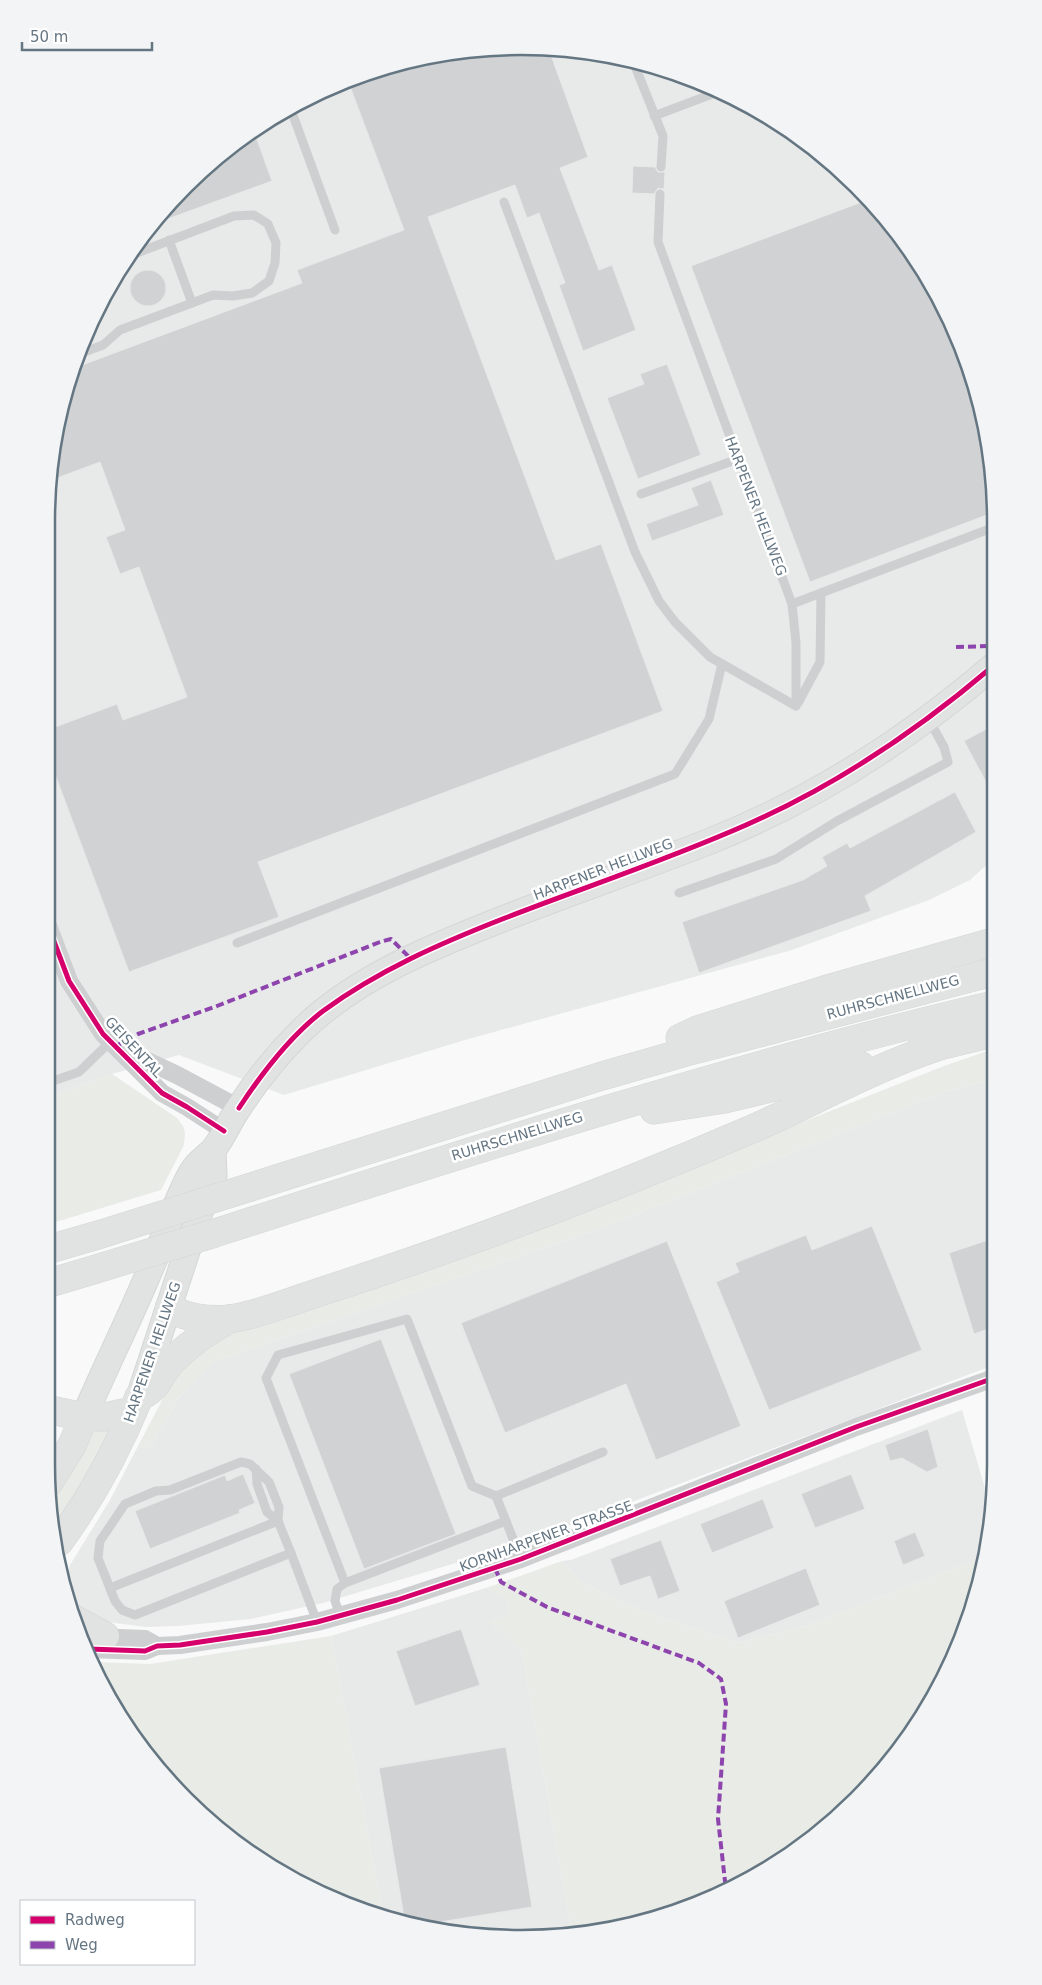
<svg xmlns="http://www.w3.org/2000/svg" width="1042" height="1985" font-family="'DejaVu Sans',sans-serif">
  <style>
    .built { fill: #e8e9e9 }
    .green { fill: #e8ebe6 }
    .building { fill: #d0d2d3; stroke: #e8e8e8 }
    .lines { fill: none; stroke-linecap: round; stroke-linejoin: round }
    .secondary-casing { stroke: #d5d6d7; stroke-width: 27 }
    .primary-casing { stroke: #d5d6d7; stroke-width: 29 }
    .motorway-casing { stroke: #d5d6d6; stroke-width: 29 }
    .service { stroke: #cecfd0; stroke-width: 9 }
    .minor { stroke: #cecfd0; stroke-width: 18 }
    .secondary { stroke: #e1e2e2; stroke-width: 25 }
    .primary { stroke: #e1e2e2; stroke-width: 28 }
    .motorway { stroke: #e1e2e2; stroke-width: 28 }
    .motorway-bridge-casing { stroke: #d5d6d6; stroke-width: 29; stroke-linecap: butt }
    .motorway-bridge { stroke: #e1e2e2; stroke-width: 28 }
    .quiet { stroke: #8e44ad; stroke-width: 4; stroke-dasharray: 8 4; stroke-linecap: butt }
    .cycleway-casing { stroke: #fff; stroke-width: 8 }
    .cycleway { stroke: #d6006c; stroke-width: 5 }
    .labels { text-anchor: middle; dominant-baseline: central; stroke-width: 5; stroke-linejoin: round; paint-order: stroke }
    .street-label { font-size: 14px; fill: #657683; stroke: #fff }
    .rim { fill: none; stroke: #657683; stroke-width: 2.5 }
  </style>
  <rect width="100%" height="100%" fill="#f9f9f9"/>
  <g class="built">
    <path d="M 552,47 L 644,63 L 731,95 L 834,164 L 898,232 L 960,340 L 992,459 L 993,859 L 970,880 L 929,900 L 792,950 L 465,1040 L 284,1095 L 179,1055 L 112,1074 L 47,1098 L 47,490 L 63,398 L 95,311 L 145,232 L 208,164 L 284,110 L 369,71 L 459,50 Z"/>
    <path d="M 994,1080 L 994,1365 L 526,1542 L 323,1603 L 251,1619 L 178,1626 L 147,1627 L 98,1621 L 72,1604 L 70,1600 L 66,1582 L 70,1565 L 110,1500 L 138,1446 L 149,1449 L 179,1397 L 213,1362 L 599,1229 L 947,1091 Z"/>
    <path d="M 962,1410 L 992,1512 L 984,1557 L 806,1626 L 738,1643 L 645,1612 L 581,1582 L 562,1561 L 571,1560 Z"/>
    <path d="M 486,1588 L 506,1600 L 511,1613 L 490,1622 L 522,1652 L 572,1933 L 552,1938 L 398,1923 L 383,1916 L 331,1636 Z"/>
  </g>
  <g class="green">
    <path d="M 993,1049 L 994,1080 L 947,1091 L 599,1229 L 213,1362 L 179,1397 L 149,1449 L 138,1446 L 169,1387 L 182,1370 L 215,1337 L 573,1213 L 944,1066 Z"/>
    <path d="M 112,1074 L 177,1118 L 183,1126 L 185,1133 L 184,1145 L 161,1190 L 46,1225 L 47,1098 Z"/>
    <path d="M 94,1426 L 108,1428 L 108,1434 L 75,1496 L 56,1523 L 52,1497 Z"/>
    <path d="M 984,1557 L 979,1587 L 947,1674 L 856,1800 L 785,1859 L 703,1902 L 572,1933 L 522,1652 L 490,1622 L 511,1613 L 506,1600 L 486,1588 L 562,1561 L 581,1582 L 645,1612 L 738,1643 L 806,1626 Z"/>
    <path d="M 331,1636 L 383,1916 L 257,1859 L 145,1753 L 95,1662 L 150,1664 Z"/>
  </g>
  <g class="building">
    <path d="M 548,47 L 588,157 L 560,168 L 599,270 L 612,265 L 636,330 L 583,351 L 559,285 L 565,283 L 539,213 L 527,218 L 515,185 L 428,217 L 556,560 L 601,544 L 663,711 L 258,862 L 279,917 L 129,972 L 56,777 L 47,780 L 47,730 L 117,704 L 123,720 L 187,697 L 139,567 L 120,574 L 106,537 L 125,530 L 100,462 L 49,481 L 62,398 L 74,368 L 302,283 L 297,270 L 404,230 L 348,81 L 369,71 L 459,50 Z"/>
    <path d="M 254,131 L 272,181 L 151,225 L 208,164 Z"/>
    <path d="M 633,166 L 655,167 L 658,172 L 665,172 L 664,189 L 658,188 L 654,194 L 632,193 Z"/>
    <path d="M 867,200 L 898,232 L 943,311 L 974,392 L 992,459 L 992,513 L 810,582 L 691,266 Z"/>
    <circle cx="148" cy="288" r="18"/>
    <path d="M 667,364 L 701,455 L 638,479 L 607,398 L 644,384 L 640,374 Z"/>
    <path d="M 711,480 L 724,515 L 652,541 L 646,524 L 698,505 L 691,488 Z"/>
    <path d="M 992,726 L 993,795 L 964,741 Z"/>
    <path d="M 955,792 L 976,832 L 865,896 L 871,911 L 699,973 L 682,922 L 803,880 L 827,866 L 822,857 L 847,843 L 850,848 Z"/>
    <path d="M 872,1226 L 922,1350 L 769,1410 L 716,1282 L 739,1272 L 735,1263 L 806,1235 L 812,1250 Z"/>
    <path d="M 994,1238 L 994,1327 L 974,1334 L 949,1253 Z"/>
    <path d="M 667,1241 L 741,1426 L 656,1460 L 626,1384 L 505,1433 L 461,1323 Z"/>
    <path d="M 381,1339 L 456,1534 L 364,1569 L 289,1374 Z"/>
    <path d="M 928,1429 L 938,1467 L 927,1472 L 902,1458 L 890,1461 L 885,1445 Z"/>
    <path d="M 243,1474 L 255,1503 L 239,1510 L 240,1513 L 150,1549 L 135,1511 L 225,1475 L 227,1481 Z"/>
    <path d="M 851,1474 L 865,1509 L 815,1528 L 801,1494 Z"/>
    <path d="M 763,1499 L 774,1528 L 712,1553 L 700,1524 Z"/>
    <path d="M 915,1532 L 925,1556 L 903,1565 L 894,1541 Z"/>
    <path d="M 661,1540 L 680,1591 L 658,1599 L 650,1576 L 620,1586 L 610,1559 Z"/>
    <path d="M 806,1568 L 820,1605 L 738,1638 L 724,1601 Z"/>
    <path d="M 461,1629 L 480,1685 L 415,1706 L 396,1651 Z"/>
    <path d="M 506,1747 L 532,1907 L 422,1925 L 405,1923 L 379,1768 Z"/>
  </g>
  <g class="lines">
    <g class="secondary-casing">
      <g id="secondary">
        <path d="M 139,1397 L 199,1215 L 214,1176 L 213,1151"/>
        <path d="M 84,1417 C 105,1368 129,1320 150,1270 C 164,1239 174,1204 191,1173 C 198,1161 203,1160 212,1151 C 221,1142 230,1120 238,1109 C 256,1081 277,1055 300,1032 C 355,977 434,946 505,918 C 572,892 641,868 708,842 C 811,801 908,739 992,667"/>
      </g>
    </g>
    <g class="primary-casing">
      <g id="primary">
        <path d="M 49,1482 L 72,1445 L 84,1417 L 104,1417 L 133,1411"/>
        <path d="M 59,1542 C 92,1497 118,1449 139,1397"/>
        <path d="M 72,1618 L 105,1636"/>
      </g>
    </g>
    <g class="motorway-casing">
      <g id="motorway">
        <path d="M 680,1038 L 697,1030 L 824,990 L 993,942"/>
        <path d="M 919,1051 L 993,1033"/>
        <path d="M 654,1110 L 725,1099 L 861,1066"/>
        <path d="M 251,1187 L 602,1076 L 686,1052 L 993,972"/>
        <path d="M 215,1233 C 473,1150 730,1067 993,1005"/>
        <path d="M 46,1250 L 98,1235"/>
        <path d="M 46,1284 L 83,1273"/>
        <path d="M 169,1308 C 186,1318 209,1321 229,1319 C 252,1316 275,1307 296,1300 C 325,1290 354,1281 383,1271 C 508,1229 631,1181 752,1129 C 814,1102 873,1068 937,1047"/>
        <path d="M 139,1397 C 160,1388 158,1375 173,1360 C 190,1343 208,1331 229,1319"/>
        <path d="M 46,1409 L 84,1417"/>
      </g>
    </g>
    <g class="service">
      <path d="M 633,61 L 663,136 L 661,167"/>
      <path d="M 290,107 L 335,230"/>
      <path d="M 654,116 L 720,91"/>
      <path d="M 660,194 L 658,242 L 792,604 L 796,643 L 796,706"/>
      <path d="M 504,202 L 635,552 L 659,601 L 675,622 L 710,657 L 796,706"/>
      <path d="M 169,240 L 192,303"/>
      <path d="M 79,354 L 103,345 L 120,330 L 192,303 L 213,295 L 233,296 L 252,293 L 269,281 L 275,263 L 276,243 L 268,224 L 254,215 L 234,216 L 129,256"/>
      <path d="M 641,494 L 738,459"/>
      <path d="M 792,604 L 992,528"/>
      <path d="M 798,703 L 820,662 L 821,593"/>
      <path d="M 679,893 L 776,859 L 837,821 L 948,762 L 944,747 L 929,720"/>
      <path d="M 237,943 L 675,774 L 709,719 L 722,664"/>
      <path d="M 47,1083 L 79,1072 L 111,1041"/>
      <path d="M 241,1462 L 250,1464 L 269,1482 L 279,1507 L 278,1521 L 291,1553 L 135,1615 L 122,1610 L 115,1601 L 98,1558 L 100,1541 L 125,1504 L 156,1491 L 170,1490 Z"/>
      <path d="M 256,1469 L 257,1484 L 267,1512 L 278,1521"/>
      <path d="M 496,1496 L 603,1452"/>
      <path d="M 291,1553 L 317,1622"/>
      <path d="M 345,1583 L 506,1521"/>
      <path d="M 110,1588 L 278,1521"/>
      <path d="M 340,1615 L 335,1601 L 337,1589 L 345,1583 L 266,1378 L 278,1355 L 407,1319 L 472,1486 L 496,1496 L 521,1559"/>
    </g>
    <g class="minor">
      <path d="M 47,923 L 69,981 L 103,1034 L 162,1093 L 187,1107 L 224,1131"/>
      <path d="M 126,1051 L 177,1075 L 239,1108"/>
      <path d="M 95,1637 L 145,1639 L 157,1646"/>
      <path d="M 89,1649 L 145,1651 L 157,1646 L 180,1645 L 267,1632 L 317,1622 L 397,1600 L 521,1559 L 856,1427 L 994,1378"/>
    </g>
    <use href="#secondary" class="secondary"/>
    <use href="#primary" class="primary"/>
    <use href="#motorway" class="motorway"/>
    <g class="motorway-bridge-casing">
      <g id="motorway-bridge">
        <path d="M 98,1235 L 251,1187"/>
        <path d="M 83,1273 L 215,1233"/>
      </g>
    </g>
    <use href="#motorway-bridge" class="motorway-bridge"/>
    <g class="quiet">
      <path d="M 956,647 L 992,646"/>
      <path d="M 116,1046 L 138,1034 L 217,1006 L 380,942 L 391,939 L 410,958"/>
      <path d="M 495,1568 L 501,1582 L 547,1607 L 699,1663 L 721,1679 L 726,1704 L 718,1819 L 726,1890"/>
    </g>
    <g class="cycleway-casing">
      <g id="cycleway">
        <path d="M 47,923 L 69,981 L 103,1034 L 162,1093 L 187,1107 L 224,1131"/>
        <path d="M 239,1108 C 262,1073 289,1037 323,1011 C 379,970 441,943 505,918 C 585,887 667,860 746,825 C 835,786 918,730 992,667"/>
        <path d="M 89,1649 L 145,1651 L 157,1646 L 180,1645 L 267,1632 L 317,1622 L 397,1600 L 521,1559 L 856,1427 L 994,1378"/>
      </g>
    </g>
    <use href="#cycleway" class="cycleway"/>
  </g>
  <g class="labels">
    <g class="street-label">
      <text transform="translate(756 506) rotate(69)">HARPENER HELLWEG</text>
      <text transform="translate(603 869) rotate(-21)">HARPENER HELLWEG</text>
      <text transform="translate(893 997) rotate(-15)">RUHRSCHNELLWEG</text>
      <text transform="translate(134 1047) rotate(47)">GEISENTAL</text>
      <text transform="translate(517 1136) rotate(-17)">RUHRSCHNELLWEG</text>
      <text transform="translate(152 1352) rotate(-71)">HARPENER HELLWEG</text>
      <text transform="translate(546 1536) rotate(-20)">KORNHARPENER STRASSE</text>
    </g>
  </g>
  <path d="M0 0H1042V1985H0ZM521 55H521A466 466 0 0 1 987 521V1464A466 466 0 0 1 521 1930H521A466 466 0 0 1 55 1464V521A466 466 0 0 1 521 55Z" fill="#f3f4f5" fill-rule="evenodd"/>
  <path class="rim" d="M521 55H521A466 466 0 0 1 987 521V1464A466 466 0 0 1 521 1930H521A466 466 0 0 1 55 1464V521A466 466 0 0 1 521 55Z"/>
  <rect x="20" y="1900" width="175" height="65" fill="#ffffff" stroke="#c1c8cd"/>
  <rect x="30" y="1916" width="25" height="8" fill="#d6006c" stroke="#c1c8cd"/>
  <text x="65" y="1925" font-size="15" fill="#657683">Radweg</text>
  <rect x="30" y="1941" width="25" height="8" fill="#8e44ad" stroke="#c1c8cd"/>
  <text x="65" y="1950" font-size="15" fill="#657683">Weg</text>
  <path d="M22 42v8h130v-8" fill="none" stroke="#657683" stroke-width="2.5"/>
  <text x="30" y="42" font-size="15" fill="#657683" stroke="#ffffff" stroke-width="4" paint-order="stroke">50 m</text>
</svg>
